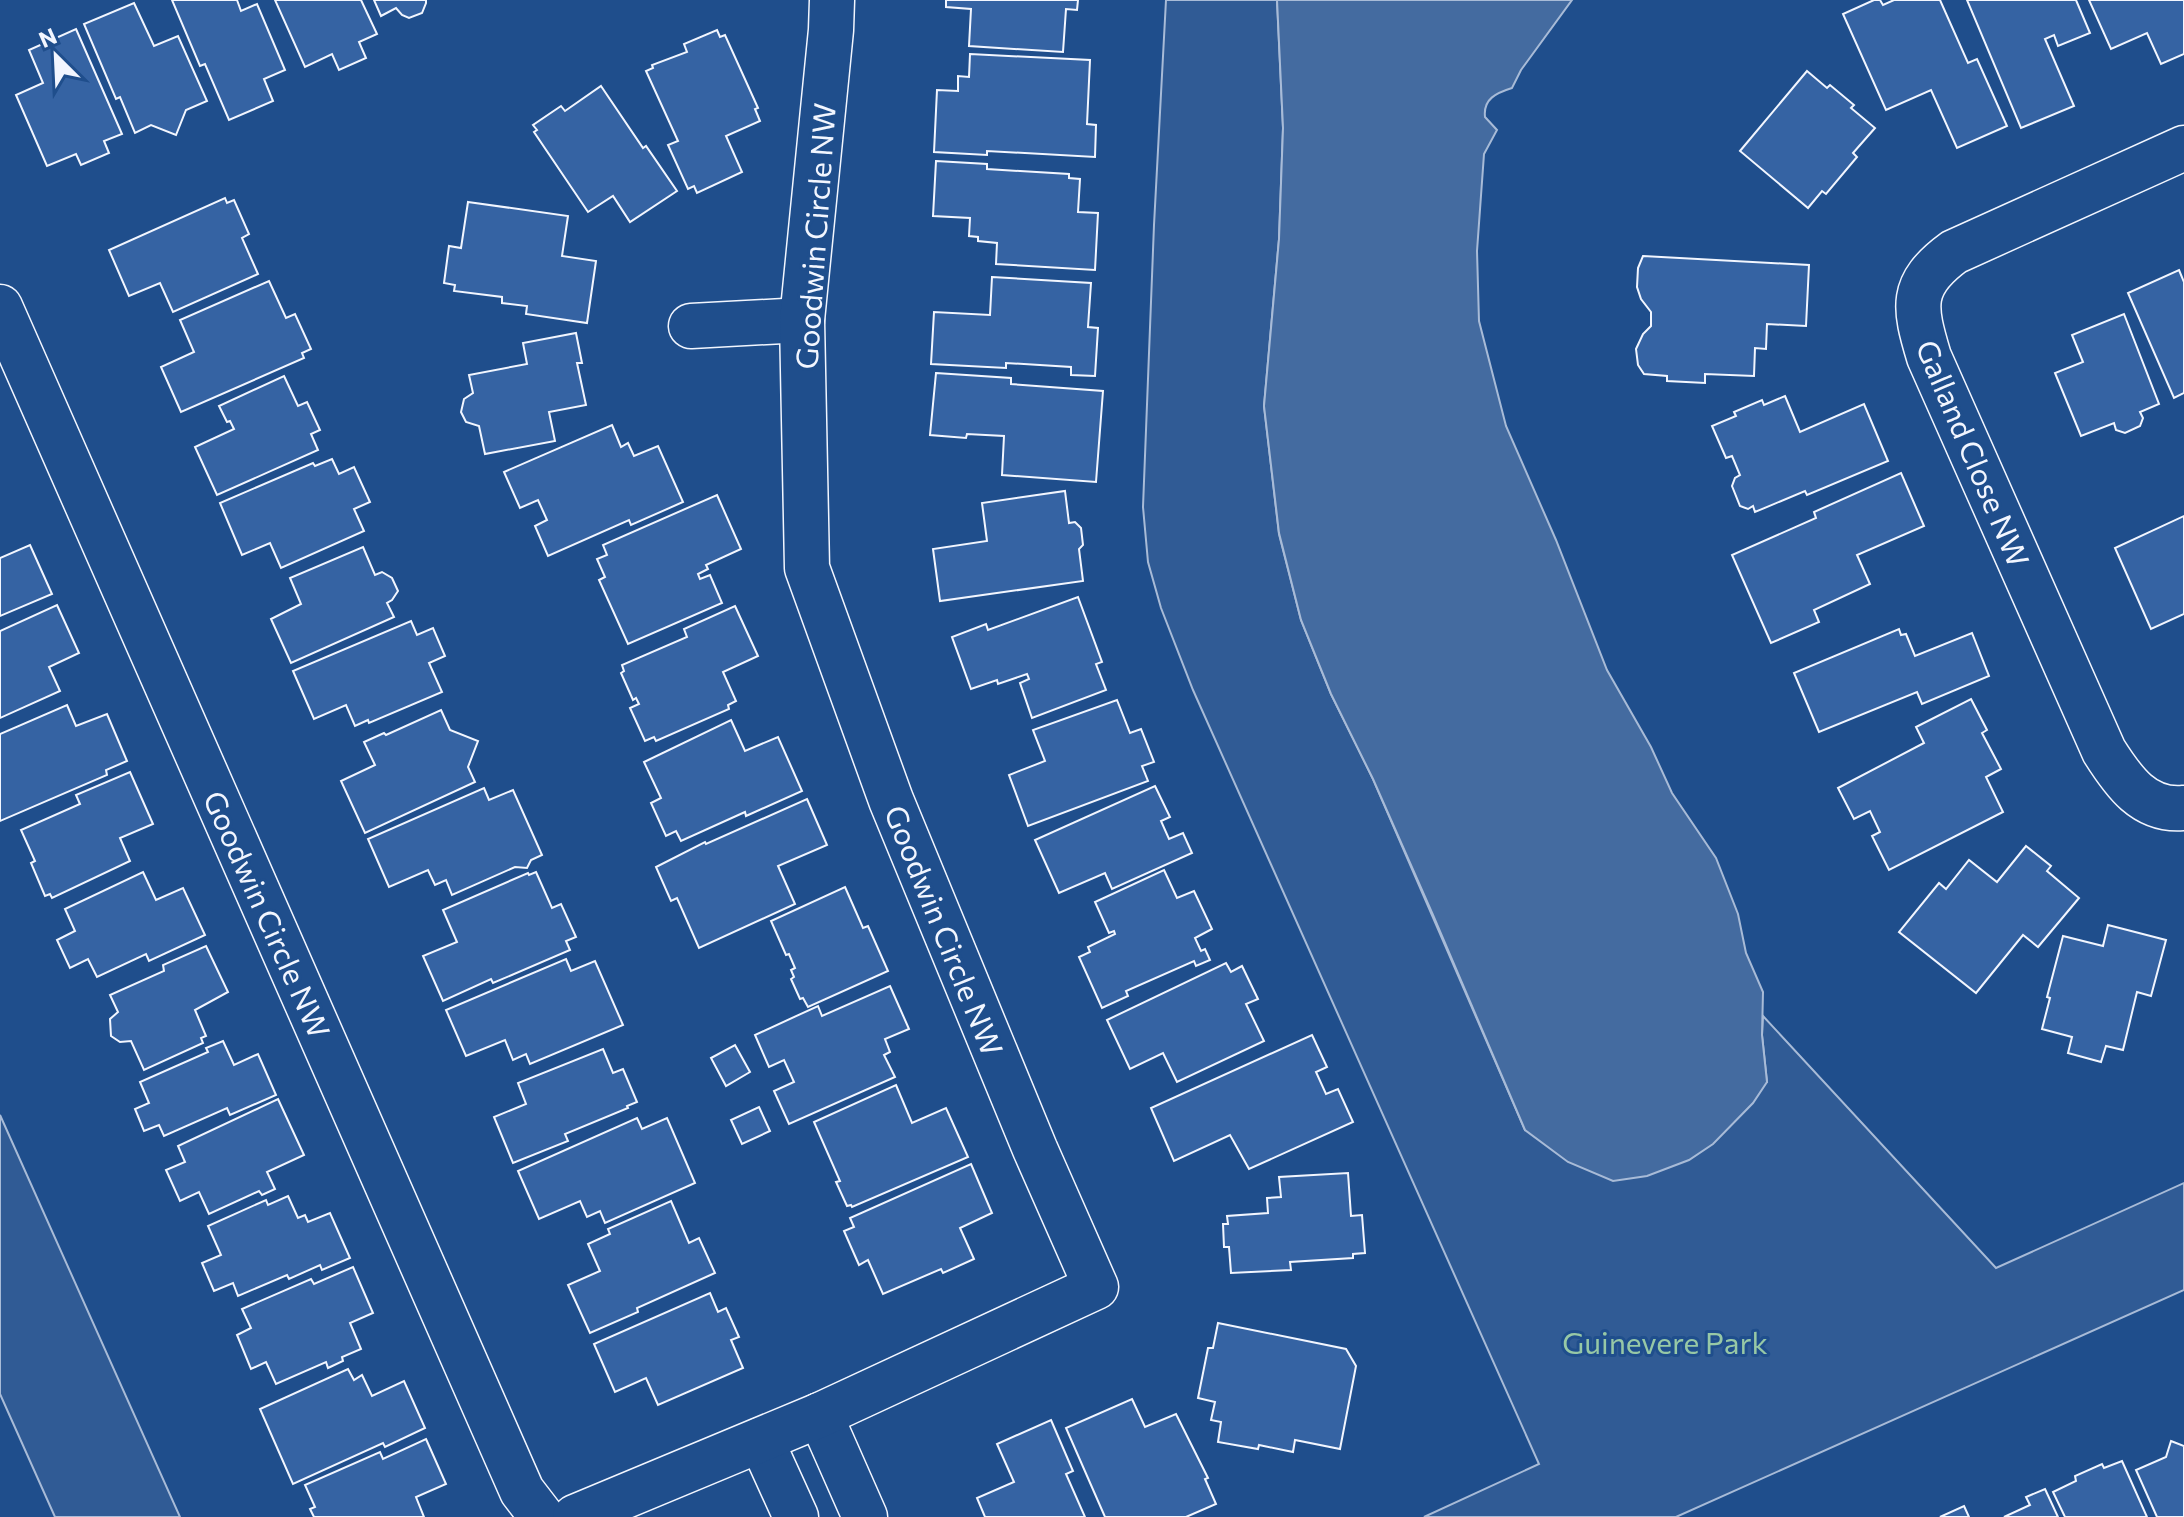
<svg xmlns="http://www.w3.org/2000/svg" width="2184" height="1517" font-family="Commissioner,sans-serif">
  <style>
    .built { fill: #305b95; stroke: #a8bbd7; stroke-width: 2 }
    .water { fill: #446ba0; stroke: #a8bbd7; stroke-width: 2 }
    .building { fill: #3563a3; stroke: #f2f6ff; stroke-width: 2 }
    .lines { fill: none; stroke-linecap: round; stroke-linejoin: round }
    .minor-casing { stroke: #f2f6ff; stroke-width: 47 }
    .minor { stroke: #1f4e8c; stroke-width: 44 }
    .labels { text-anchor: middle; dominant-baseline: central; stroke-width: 6; stroke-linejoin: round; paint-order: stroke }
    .street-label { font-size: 30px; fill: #f2f6ff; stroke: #1f4e8c }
    .park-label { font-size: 30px; fill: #97c8a6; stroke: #1f4e8c }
  </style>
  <rect width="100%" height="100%" fill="#1f4e8c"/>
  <g class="built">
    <path d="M 1166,0 L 1277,0 L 1283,128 L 1279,239 L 1264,406 L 1279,534 L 1301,620 L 1331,694 L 1373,779 L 1525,1130 L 1767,1082 L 1762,1035 L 1763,1016 L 1996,1268 L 2184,1183 L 2184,1290 L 1676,1517 L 1424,1517 L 1539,1464 L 1193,690 L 1161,608 L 1148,562 L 1143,507 L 1154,225 Z"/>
    <path d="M 0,1115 L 180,1517 L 55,1517 L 0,1394 Z"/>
  </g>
  <path class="water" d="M 1277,0 L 1572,0 L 1521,70 L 1512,88 C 1496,93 1483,99 1485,117 L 1497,130 L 1484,154 L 1477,251 L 1479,321 L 1506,426 L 1556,540 L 1607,670 L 1651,747 L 1672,793 L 1716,858 L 1738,914 L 1746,953 L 1763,992 L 1762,1035 L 1767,1082 L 1753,1103 L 1713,1144 L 1689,1160 L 1647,1176 L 1613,1181 L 1568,1162 L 1525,1130 L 1433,915 L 1373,779 L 1331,694 L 1301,620 L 1279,533 L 1264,406 L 1279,239 L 1283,128 Z"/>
  <g class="building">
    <path d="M 172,0 L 237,0 L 241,11 L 257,4 L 285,70 L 264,79 L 273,101 L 229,120 L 205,64 L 200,66 Z"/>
    <path d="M 275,0 L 361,0 L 377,34 L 359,42 L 366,58 L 339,70 L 332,54 L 305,67 Z"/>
    <path d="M 374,0 L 426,0 L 426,3 L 422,13 L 409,18 L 402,15 L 396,8 L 381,16 Z"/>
    <path d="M 946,0 L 1078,0 L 1077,10 L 1066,9 L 1063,52 L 969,46 L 971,9 L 946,7 Z"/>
    <path d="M 1874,0 L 1880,0 L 1883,5 L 1894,0 L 1940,0 L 1968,63 L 1977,59 L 2007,126 L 1957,148 L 1931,90 L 1886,110 L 1843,14 Z"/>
    <path d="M 1967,0 L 2076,0 L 2090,33 L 2058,46 L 2054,35 L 2045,39 L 2074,106 L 2021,128 Z"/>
    <path d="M 2089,0 L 2184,0 L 2184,54 L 2161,64 L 2147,33 L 2111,49 Z"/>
    <path d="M 134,3 L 154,46 L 178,36 L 207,101 L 186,110 L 176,135 L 151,125 L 135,133 L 120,97 L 116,99 L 84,24 Z"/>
    <path d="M 76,29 L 122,134 L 104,141 L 109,153 L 81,165 L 76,154 L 47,166 L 16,95 L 43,83 L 29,50 Z"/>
    <path d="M 717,30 L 720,37 L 725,35 L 758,108 L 755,109 L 760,121 L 726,136 L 742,172 L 697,193 L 694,186 L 688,189 L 668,145 L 678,141 L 646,71 L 653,68 L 652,65 L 687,52 L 684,44 Z"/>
    <path d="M 970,54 L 1090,60 L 1087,124 L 1096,125 L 1095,157 L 987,151 L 987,155 L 934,152 L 937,90 L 958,91 L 958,76 L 969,77 Z"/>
    <path d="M 1807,71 L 1827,88 L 1830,85 L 1854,105 L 1851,108 L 1875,128 L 1853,153 L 1857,157 L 1826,194 L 1822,191 L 1808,208 L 1740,151 Z"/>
    <path d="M 601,86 L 643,148 L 646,146 L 677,191 L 630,222 L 613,196 L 588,212 L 534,132 L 537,130 L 533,125 L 561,106 L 565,111 Z"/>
    <path d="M 936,161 L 987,164 L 987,169 L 1069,174 L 1069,178 L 1080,179 L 1078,212 L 1098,213 L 1095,270 L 996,264 L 997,243 L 978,241 L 978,237 L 969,236 L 970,218 L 933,216 Z"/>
    <path d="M 225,198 L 227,203 L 234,200 L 249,234 L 242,238 L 258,274 L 173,312 L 160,283 L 129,296 L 109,250 Z"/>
    <path d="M 468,202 L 568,216 L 562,256 L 596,261 L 587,323 L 526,314 L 527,306 L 502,303 L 502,297 L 454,291 L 455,285 L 444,283 L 449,246 L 461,248 Z"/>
    <path d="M 1643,256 L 1809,265 L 1806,326 L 1767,324 L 1766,349 L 1755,348 L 1754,376 L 1705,374 L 1705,383 L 1667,381 L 1667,376 L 1644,374 L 1638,365 L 1636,349 L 1643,334 L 1651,326 L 1651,312 L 1641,299 L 1637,287 L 1638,268 Z"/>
    <path d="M 2179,270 L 2184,282 L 2184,393 L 2174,398 L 2128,293 Z"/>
    <path d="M 992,277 L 1091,283 L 1088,327 L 1098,328 L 1095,376 L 1071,375 L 1071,367 L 1006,363 L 1006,368 L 931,364 L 934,312 L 990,315 Z"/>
    <path d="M 269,281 L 286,318 L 295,314 L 311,349 L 302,353 L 304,358 L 181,412 L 161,367 L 194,352 L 180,320 Z"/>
    <path d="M 2124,314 L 2159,404 L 2140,412 L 2143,418 L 2140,426 L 2125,433 L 2116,430 L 2114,423 L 2081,436 L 2055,373 L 2083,362 L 2072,335 Z"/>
    <path d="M 576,333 L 582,363 L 577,363 L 586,405 L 549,412 L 555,441 L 485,454 L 479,426 L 466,422 L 461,412 L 464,399 L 473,393 L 469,375 L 527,364 L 523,343 Z"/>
    <path d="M 936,373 L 1011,378 L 1011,384 L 1103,391 L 1096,482 L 1002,475 L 1004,436 L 967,434 L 966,438 L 930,435 Z"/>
    <path d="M 284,376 L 298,406 L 307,402 L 320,430 L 311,434 L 318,450 L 217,495 L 195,447 L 234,429 L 230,421 L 227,422 L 219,406 Z"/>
    <path d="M 1785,396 L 1800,432 L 1864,404 L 1888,461 L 1807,495 L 1805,491 L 1755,512 L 1753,506 L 1748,509 L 1740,506 L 1732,486 L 1735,478 L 1740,475 L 1732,456 L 1726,458 L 1712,426 L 1736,416 L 1734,412 L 1762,400 L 1764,405 Z"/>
    <path d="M 612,425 L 621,447 L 628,443 L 634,456 L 658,446 L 683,502 L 631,525 L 629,520 L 548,556 L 535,526 L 547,520 L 538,500 L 520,508 L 504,472 Z"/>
    <path d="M 332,459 L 339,474 L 354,467 L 370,502 L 354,509 L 364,531 L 281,568 L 270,543 L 242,555 L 220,503 L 313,463 L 315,466 Z"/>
    <path d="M 1901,473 L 1924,526 L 1857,555 L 1870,584 L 1814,610 L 1819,622 L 1771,643 L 1732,555 L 1816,518 L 1814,512 Z"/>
    <path d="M 1065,491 L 1069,523 L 1075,522 L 1081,528 L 1083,545 L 1079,549 L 1083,581 L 940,601 L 933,549 L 987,541 L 982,503 Z"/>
    <path d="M 717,495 L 741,549 L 706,565 L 708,569 L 698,574 L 700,579 L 710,575 L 722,603 L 628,644 L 599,580 L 605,577 L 597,559 L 607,555 L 603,545 Z"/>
    <path d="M 2184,516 L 2184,614 L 2151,629 L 2115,548 Z"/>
    <path d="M 30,545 L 52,594 L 0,616 L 0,558 Z"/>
    <path d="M 363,547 L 375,575 L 382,572 L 392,578 L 398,591 L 392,600 L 387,603 L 394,617 L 291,663 L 271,619 L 301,604 L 290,578 Z"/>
    <path d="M 1078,597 L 1102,662 L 1096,664 L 1106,690 L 1032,718 L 1020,683 L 1029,679 L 1027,674 L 998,684 L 997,680 L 971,689 L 952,637 L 986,624 L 988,630 Z"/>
    <path d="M 57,605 L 79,653 L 49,667 L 60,691 L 0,718 L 0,631 Z"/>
    <path d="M 735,606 L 758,656 L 723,672 L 736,701 L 728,705 L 729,709 L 656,741 L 654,737 L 645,741 L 630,708 L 639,704 L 636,698 L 633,700 L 621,673 L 624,671 L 622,665 L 687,637 L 684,629 Z"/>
    <path d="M 411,621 L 417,635 L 433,628 L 445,656 L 429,663 L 442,692 L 369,723 L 368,720 L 355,726 L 346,705 L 314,719 L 293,671 Z"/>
    <path d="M 1899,629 L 1901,635 L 1906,634 L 1915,656 L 1972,633 L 1989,676 L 1922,704 L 1917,692 L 1819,732 L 1794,673 Z"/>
    <path d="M 1971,699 L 1987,730 L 1982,733 L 2001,769 L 1986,777 L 2003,812 L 1889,870 L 1872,836 L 1880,832 L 1870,811 L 1854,819 L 1838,788 L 1924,743 L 1916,727 Z"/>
    <path d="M 1117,700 L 1130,733 L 1141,729 L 1154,762 L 1142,766 L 1148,781 L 1028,826 L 1009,775 L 1045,761 L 1033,730 Z"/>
    <path d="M 67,705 L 76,726 L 107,714 L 127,761 L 106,770 L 107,775 L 0,821 L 0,734 Z"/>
    <path d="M 441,710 L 450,730 L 478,741 L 468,767 L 475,782 L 365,833 L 341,781 L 375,765 L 364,742 L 384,733 L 386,735 Z"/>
    <path d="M 731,720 L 745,751 L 778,737 L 802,791 L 746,816 L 745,812 L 681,841 L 676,831 L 666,836 L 651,803 L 661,798 L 644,762 Z"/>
    <path d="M 130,772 L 153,824 L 120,838 L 130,861 L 52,898 L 50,894 L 45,896 L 31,863 L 35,861 L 21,830 L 80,804 L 76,795 Z"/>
    <path d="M 1155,786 L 1170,817 L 1161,821 L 1169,839 L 1183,833 L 1192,853 L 1112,889 L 1105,873 L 1059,893 L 1035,840 Z"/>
    <path d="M 484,788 L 489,800 L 513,790 L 542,855 L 531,860 L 527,868 L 515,867 L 452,895 L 446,880 L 435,885 L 428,870 L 389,887 L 368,839 Z"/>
    <path d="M 807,799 L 827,845 L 778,866 L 795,904 L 699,948 L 677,898 L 671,901 L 656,867 L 705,842 L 706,844 Z"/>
    <path d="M 2026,846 L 2051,866 L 2047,871 L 2079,898 L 2038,947 L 2023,935 L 1976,993 L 1899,932 L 1939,883 L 1946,889 L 1969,860 L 1997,882 Z"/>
    <path d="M 1164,870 L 1177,898 L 1194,891 L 1212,929 L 1195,938 L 1201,951 L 1205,949 L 1210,960 L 1196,966 L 1194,961 L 1126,991 L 1128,996 L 1102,1008 L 1079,957 L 1090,952 L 1088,947 L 1115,934 L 1114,931 L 1109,933 L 1095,902 Z"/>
    <path d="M 143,872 L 156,900 L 183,888 L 205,935 L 149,961 L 146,954 L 97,977 L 88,959 L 70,968 L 57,940 L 75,931 L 65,909 Z"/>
    <path d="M 536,872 L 552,908 L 561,904 L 576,937 L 566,941 L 570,950 L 493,983 L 491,979 L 443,1001 L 423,956 L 457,942 L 443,910 L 528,873 L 529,875 Z"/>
    <path d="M 845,887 L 863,928 L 868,926 L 888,971 L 808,1007 L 803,998 L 800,999 L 791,979 L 794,977 L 791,970 L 795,968 L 789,954 L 786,955 L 771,921 Z"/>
    <path d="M 2108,925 L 2166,940 L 2151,996 L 2137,992 L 2123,1050 L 2106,1046 L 2101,1062 L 2068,1053 L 2072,1037 L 2042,1029 L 2050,998 L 2047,997 L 2063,936 L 2103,946 Z"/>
    <path d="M 206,946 L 228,992 L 195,1010 L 206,1036 L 201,1038 L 203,1043 L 144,1070 L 131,1041 L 120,1042 L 111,1036 L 110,1019 L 118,1012 L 110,995 L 164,971 L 163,965 Z"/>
    <path d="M 566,959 L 571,971 L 595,961 L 623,1025 L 530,1064 L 526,1054 L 513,1060 L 505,1040 L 466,1056 L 446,1010 Z"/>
    <path d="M 1226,963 L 1231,972 L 1242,966 L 1258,999 L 1246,1004 L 1264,1041 L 1177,1082 L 1163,1053 L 1130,1069 L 1107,1020 Z"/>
    <path d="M 890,986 L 909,1029 L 885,1039 L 890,1052 L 884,1055 L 895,1077 L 789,1124 L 774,1091 L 794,1082 L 784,1060 L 769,1067 L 755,1035 L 818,1006 L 822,1016 Z"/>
    <path d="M 1312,1035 L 1327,1067 L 1316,1072 L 1326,1094 L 1338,1089 L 1353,1122 L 1249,1169 L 1230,1135 L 1174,1161 L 1151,1108 Z"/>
    <path d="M 223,1041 L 234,1065 L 258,1054 L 276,1095 L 230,1115 L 227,1108 L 164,1136 L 159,1125 L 144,1131 L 135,1109 L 149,1103 L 140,1082 L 208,1052 L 206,1048 Z"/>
    <path d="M 735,1045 L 750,1072 L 726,1086 L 711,1058 Z"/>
    <path d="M 603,1049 L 613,1073 L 623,1069 L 637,1102 L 627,1106 L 628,1108 L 565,1134 L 568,1141 L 513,1163 L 494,1117 L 526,1104 L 518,1083 Z"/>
    <path d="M 896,1085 L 912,1123 L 946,1108 L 968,1157 L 852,1207 L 851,1205 L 847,1206 L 836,1182 L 840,1181 L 814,1122 Z"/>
    <path d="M 278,1099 L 304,1155 L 267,1172 L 275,1189 L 262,1195 L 259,1191 L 209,1214 L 199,1192 L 180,1201 L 166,1170 L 185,1162 L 178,1146 Z"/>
    <path d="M 759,1107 L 770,1131 L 742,1144 L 731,1120 Z"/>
    <path d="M 637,1118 L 642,1129 L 667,1118 L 695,1183 L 605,1223 L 600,1211 L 587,1217 L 580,1201 L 539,1219 L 518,1171 Z"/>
    <path d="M 971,1164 L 992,1213 L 960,1228 L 974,1259 L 943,1273 L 941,1269 L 883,1294 L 868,1260 L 859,1265 L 844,1231 L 854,1227 L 850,1218 Z"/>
    <path d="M 1348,1173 L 1351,1216 L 1362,1215 L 1365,1253 L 1353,1254 L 1353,1258 L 1290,1262 L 1291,1270 L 1231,1273 L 1229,1247 L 1224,1247 L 1223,1224 L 1228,1224 L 1227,1216 L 1268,1213 L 1267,1198 L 1281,1197 L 1279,1177 Z"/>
    <path d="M 288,1196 L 298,1218 L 305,1215 L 308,1222 L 330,1213 L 350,1258 L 322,1270 L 320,1265 L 289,1279 L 287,1275 L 238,1296 L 233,1283 L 214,1291 L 202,1263 L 221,1255 L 208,1226 L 266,1200 L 268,1205 Z"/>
    <path d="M 671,1201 L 689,1243 L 699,1238 L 715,1273 L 637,1308 L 638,1312 L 590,1333 L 568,1285 L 600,1271 L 588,1244 L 610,1234 L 608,1229 Z"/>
    <path d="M 353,1267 L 373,1313 L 350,1323 L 361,1349 L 342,1357 L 343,1361 L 328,1368 L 326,1362 L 276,1384 L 266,1362 L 251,1369 L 237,1335 L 251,1328 L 242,1309 L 311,1279 L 314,1284 Z"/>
    <path d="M 710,1293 L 718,1312 L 726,1308 L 739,1337 L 731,1340 L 743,1368 L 658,1405 L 646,1378 L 615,1392 L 594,1344 Z"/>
    <path d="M 1218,1323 L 1346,1349 L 1356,1366 L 1340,1449 L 1295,1440 L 1293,1452 L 1259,1445 L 1258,1449 L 1218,1442 L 1221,1422 L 1211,1420 L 1215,1402 L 1198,1398 L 1208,1348 L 1213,1348 Z"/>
    <path d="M 348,1369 L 354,1380 L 362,1375 L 372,1396 L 404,1381 L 425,1428 L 385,1447 L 383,1443 L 293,1484 L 260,1409 Z"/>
    <path d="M 1132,1399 L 1145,1427 L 1176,1414 L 1208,1478 L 1205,1479 L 1216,1504 L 1186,1517 L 1105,1517 L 1066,1428 Z"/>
    <path d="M 1051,1420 L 1073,1471 L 1066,1474 L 1085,1517 L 985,1517 L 977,1498 L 1014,1482 L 997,1444 Z"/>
    <path d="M 426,1439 L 446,1484 L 416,1497 L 424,1517 L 314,1517 L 310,1509 L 315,1507 L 305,1485 L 380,1452 L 383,1459 Z"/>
    <path d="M 2171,1441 L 2184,1446 L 2184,1517 L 2157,1517 L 2136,1470 L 2166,1457 Z"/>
    <path d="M 2122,1461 L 2147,1517 L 2065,1517 L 2053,1492 L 2076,1481 L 2075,1476 L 2102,1464 L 2104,1468 Z"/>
    <path d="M 2045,1489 L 2058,1517 L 2004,1517 L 2030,1505 L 2026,1497 Z"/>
    <path d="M 1964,1506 L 1969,1517 L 1940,1517 Z"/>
  </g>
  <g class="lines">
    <g class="minor-casing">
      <g id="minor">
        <path d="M 2184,148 L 1954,252 C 1909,285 1914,307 1929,357 L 2104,751 C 2123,781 2144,812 2184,808"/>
        <path d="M 0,307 L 522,1491 L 542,1517"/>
        <path d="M 691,326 L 802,320"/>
        <path d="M 820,1415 L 865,1517"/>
        <path d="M 761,1440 L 796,1517"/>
        <path d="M 575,1517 L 820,1415 L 1096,1287 L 1035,1149 L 891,800 L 807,568 L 802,320 L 831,30 L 832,0"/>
      </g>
    </g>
    <use href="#minor" class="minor"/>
  </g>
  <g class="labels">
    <g class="street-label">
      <text transform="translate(814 236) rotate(-86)">Goodwin Circle NW</text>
      <text transform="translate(1974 453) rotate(67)">Galland Close NW</text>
      <text transform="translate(268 914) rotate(66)">Goodwin Circle NW</text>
      <text transform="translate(945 930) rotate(68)">Goodwin Circle NW</text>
    </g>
    <g class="park-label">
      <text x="1665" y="1341">Guinevere Park</text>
    </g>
  </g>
  <g transform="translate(56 56) rotate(336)" stroke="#1f4e8c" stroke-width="6" paint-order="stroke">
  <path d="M0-6L14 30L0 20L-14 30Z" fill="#f2f6ff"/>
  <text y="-12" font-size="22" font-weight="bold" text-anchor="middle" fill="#f2f6ff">N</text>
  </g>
</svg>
